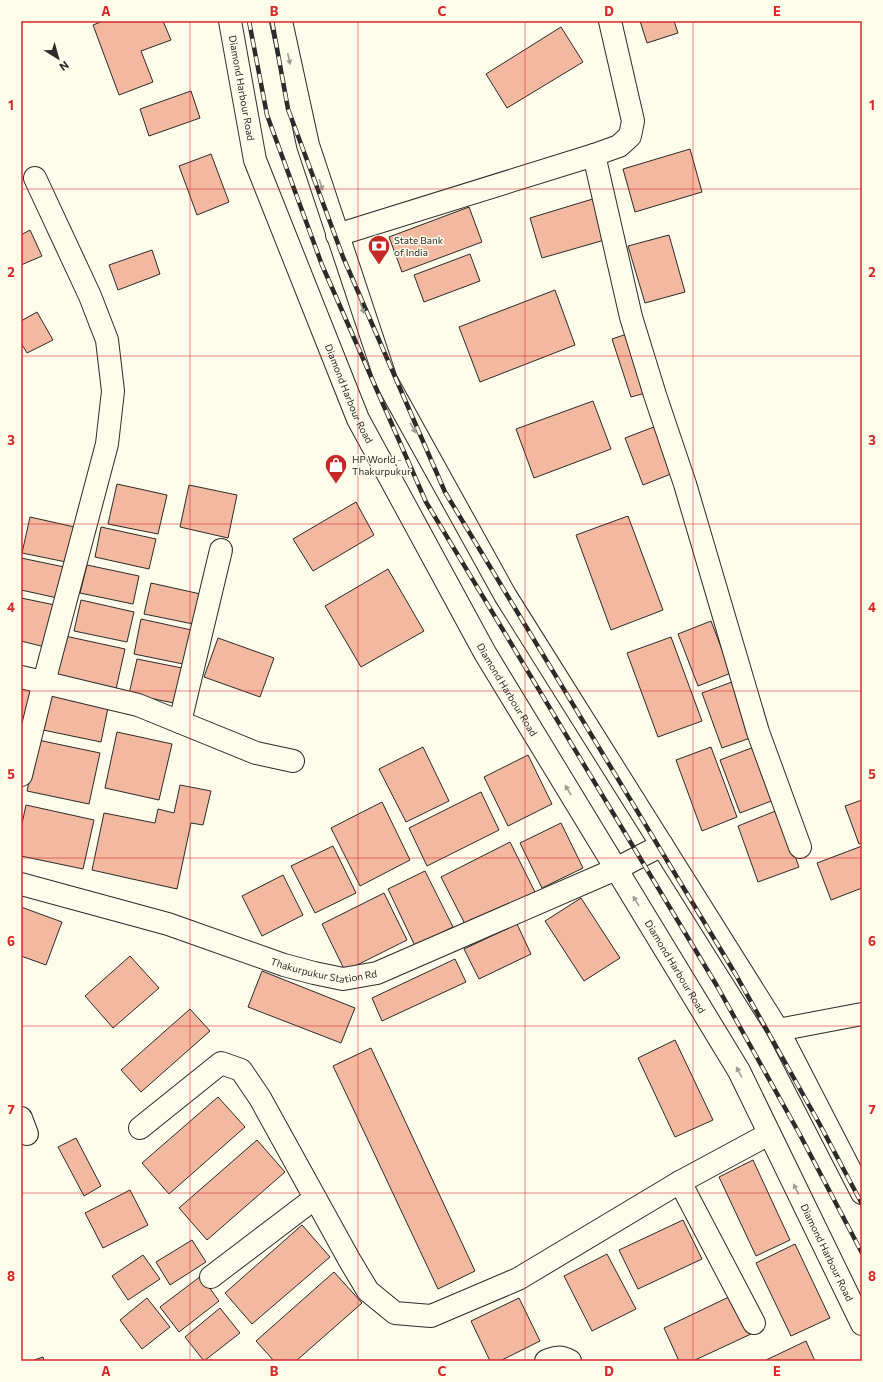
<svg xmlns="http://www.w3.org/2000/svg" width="883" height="1382" font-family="Commissioner,sans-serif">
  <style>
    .building { fill: #f2b8a0; stroke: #2b2b2b }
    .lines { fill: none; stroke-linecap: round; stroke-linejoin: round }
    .minor-casing { stroke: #2b2b2b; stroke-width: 24 }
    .highway-casing { stroke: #2b2b2b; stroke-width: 24 }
    .minor { stroke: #fdfbea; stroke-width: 22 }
    .highway { stroke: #fdfbea; stroke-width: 22 }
    .rail-casing { stroke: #2b2b2b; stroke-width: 4.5 }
    .rail { stroke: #fdfbea; stroke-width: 3; stroke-dasharray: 9; stroke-linecap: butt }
    .oneway { fill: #9e9d94 }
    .grid { fill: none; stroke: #d62828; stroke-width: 1; stroke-opacity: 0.55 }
    .labels { text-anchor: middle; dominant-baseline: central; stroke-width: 3; stroke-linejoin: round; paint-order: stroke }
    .street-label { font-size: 10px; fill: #2b2b2b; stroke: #fdfbea }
    .poi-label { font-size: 10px; fill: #2b2b2b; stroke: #fdfbea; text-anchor: start }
    .neatline { fill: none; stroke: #d62828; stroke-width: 1.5 }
    .grid-label { font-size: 13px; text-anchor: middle; font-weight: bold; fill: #d62828 }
  </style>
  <rect width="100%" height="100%" fill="#fdfbea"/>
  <g class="building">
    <path d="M 103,21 L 163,21 L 171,40 L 141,51 L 153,82 L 119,95 L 93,25 Z"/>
    <path d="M 640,21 L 674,21 L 678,33 L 647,43 Z"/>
    <path d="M 561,27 L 583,62 L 507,108 L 486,74 Z"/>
    <path d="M 191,91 L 200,118 L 149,136 L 140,109 Z"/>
    <path d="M 690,149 L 702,192 L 635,212 L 623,169 Z"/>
    <path d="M 211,154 L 229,202 L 197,215 L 179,166 Z"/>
    <path d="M 596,198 L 608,239 L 542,258 L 530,218 Z"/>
    <path d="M 469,207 L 482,242 L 402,272 L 389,237 Z"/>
    <path d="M 30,230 L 42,256 L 21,265 L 21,235 Z"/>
    <path d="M 669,235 L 685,292 L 645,303 L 628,246 Z"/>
    <path d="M 152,250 L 160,274 L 118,290 L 109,265 Z"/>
    <path d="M 470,254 L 480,281 L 424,302 L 414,275 Z"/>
    <path d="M 555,290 L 575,345 L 480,382 L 459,327 Z"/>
    <path d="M 37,312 L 53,340 L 27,353 L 21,343 L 21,321 Z"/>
    <path d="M 630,333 L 649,392 L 631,397 L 612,339 Z"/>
    <path d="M 593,401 L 611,449 L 534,478 L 516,429 Z"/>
    <path d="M 659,425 L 676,472 L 643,485 L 625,438 Z"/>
    <path d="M 117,484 L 167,495 L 158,534 L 108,524 Z"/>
    <path d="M 189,485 L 237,495 L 228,538 L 180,527 Z"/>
    <path d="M 356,502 L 374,535 L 313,571 L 293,539 Z"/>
    <path d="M 628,516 L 663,610 L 611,630 L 576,535 Z"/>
    <path d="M 30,517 L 79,528 L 71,563 L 22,553 Z"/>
    <path d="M 101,527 L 156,539 L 149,569 L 95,557 Z"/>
    <path d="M 21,558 L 69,568 L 62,599 L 21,590 Z"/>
    <path d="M 87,565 L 139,576 L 133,604 L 80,593 Z"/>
    <path d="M 388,569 L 424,631 L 361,667 L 325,606 Z"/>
    <path d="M 151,583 L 205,595 L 198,625 L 144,614 Z"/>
    <path d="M 21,598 L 55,605 L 45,647 L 21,641 Z"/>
    <path d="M 81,600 L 134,612 L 127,642 L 74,631 Z"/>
    <path d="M 141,619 L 196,631 L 188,665 L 134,654 Z"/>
    <path d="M 711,621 L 731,673 L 698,686 L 678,634 Z"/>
    <path d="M 65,636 L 125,649 L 116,689 L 56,676 Z"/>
    <path d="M 671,637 L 702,721 L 658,737 L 627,653 Z"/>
    <path d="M 218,638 L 274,658 L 260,697 L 204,677 Z"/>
    <path d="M 137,659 L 182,668 L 174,703 L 129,694 Z"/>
    <path d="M 732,682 L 753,737 L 722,748 L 702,693 Z"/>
    <path d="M 21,687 L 34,690 L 26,725 L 21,724 Z"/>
    <path d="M 52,690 L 109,703 L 101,742 L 43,730 Z"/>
    <path d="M 117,732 L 172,744 L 159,800 L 105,788 Z"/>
    <path d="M 38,740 L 100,753 L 89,804 L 27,791 Z"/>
    <path d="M 423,747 L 449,801 L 406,822 L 379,769 Z"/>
    <path d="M 711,747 L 737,817 L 702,831 L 676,760 Z"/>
    <path d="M 754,747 L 774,800 L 740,813 L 720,760 Z"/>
    <path d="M 528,755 L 552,804 L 508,826 L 484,777 Z"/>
    <path d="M 180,785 L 211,791 L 203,825 L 191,823 L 177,889 L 92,870 L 104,813 L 155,823 L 158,809 L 174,813 Z"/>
    <path d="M 481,792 L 499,830 L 427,866 L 409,828 Z"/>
    <path d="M 862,800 L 862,843 L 859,844 L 845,806 Z"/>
    <path d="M 382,802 L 410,860 L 360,886 L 331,828 Z"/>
    <path d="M 26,805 L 94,820 L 83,869 L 21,856 L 21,828 Z"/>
    <path d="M 778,810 L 799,867 L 758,882 L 738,826 Z"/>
    <path d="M 561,823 L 583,868 L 542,888 L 520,843 Z"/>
    <path d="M 510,842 L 535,892 L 466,926 L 441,877 Z"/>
    <path d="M 333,846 L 356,893 L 315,913 L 291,866 Z"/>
    <path d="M 862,846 L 862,888 L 831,900 L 817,863 Z"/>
    <path d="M 425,871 L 453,927 L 415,946 L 388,889 Z"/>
    <path d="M 283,875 L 303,915 L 262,936 L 242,896 Z"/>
    <path d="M 384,893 L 407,940 L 345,971 L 322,924 Z"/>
    <path d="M 581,898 L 620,958 L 584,981 L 545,921 Z"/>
    <path d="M 21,907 L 62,922 L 46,965 L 21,956 Z"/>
    <path d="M 517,924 L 531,954 L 479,979 L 464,949 Z"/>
    <path d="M 130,956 L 159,988 L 113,1028 L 85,996 Z"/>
    <path d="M 455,959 L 466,982 L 382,1021 L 372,998 Z"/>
    <path d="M 262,971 L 355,1008 L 341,1043 L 248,1007 Z"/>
    <path d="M 190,1009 L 210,1031 L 141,1092 L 121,1070 Z"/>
    <path d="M 675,1040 L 713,1120 L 675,1137 L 638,1058 Z"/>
    <path d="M 371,1048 L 475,1271 L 438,1289 L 333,1066 Z"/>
    <path d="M 218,1097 L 245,1127 L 169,1194 L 142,1163 Z"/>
    <path d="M 76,1138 L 101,1186 L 84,1196 L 58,1147 Z"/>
    <path d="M 257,1140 L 285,1172 L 207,1240 L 179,1208 Z"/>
    <path d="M 753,1160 L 790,1240 L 756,1256 L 719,1177 Z"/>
    <path d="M 130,1190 L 148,1225 L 103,1248 L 85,1213 Z"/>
    <path d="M 683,1220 L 702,1259 L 638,1289 L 619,1250 Z"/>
    <path d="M 302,1225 L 330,1257 L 252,1324 L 225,1293 Z"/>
    <path d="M 192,1240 L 206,1262 L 170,1285 L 156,1262 Z"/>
    <path d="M 795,1244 L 830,1318 L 791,1336 L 756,1263 Z"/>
    <path d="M 607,1254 L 636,1309 L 592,1331 L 564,1276 Z"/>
    <path d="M 143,1255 L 160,1279 L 128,1300 L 112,1276 Z"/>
    <path d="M 334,1272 L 362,1303 L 296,1361 L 274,1361 L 256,1341 Z"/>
    <path d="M 201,1276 L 219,1301 L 179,1332 L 160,1307 Z"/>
    <path d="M 733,1295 L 751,1334 L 693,1361 L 679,1361 L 664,1328 Z"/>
    <path d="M 147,1298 L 170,1327 L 142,1349 L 120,1320 Z"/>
    <path d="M 519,1298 L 540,1341 L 500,1361 L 490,1361 L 471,1321 Z"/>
    <path d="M 220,1308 L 240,1333 L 204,1361 L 185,1337 Z"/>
    <path d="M 806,1341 L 815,1361 L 764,1361 Z"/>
    <path d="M 43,1357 L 44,1361 L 31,1361 Z"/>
  </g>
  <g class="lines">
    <g class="minor-casing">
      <g id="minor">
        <path d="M 594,155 L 631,317 L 655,395 L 685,484 L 758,732 L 800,847"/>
        <path d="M 337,235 L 594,155 L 619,146 L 630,136 L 633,121 L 610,21"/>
        <path d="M 21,677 L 138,705 L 256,753 L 293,761"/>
        <path d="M 180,722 L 221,550"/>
        <path d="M 21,775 L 44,682 L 107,444 L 113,391 L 107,340 L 90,296 L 35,178"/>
        <path id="s1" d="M 21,884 L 168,924 L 284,965 L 314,973 L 343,979 L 377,973 L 616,869 L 662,845"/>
        <path d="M 778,1030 L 862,1014"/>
        <path d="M 21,1118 L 27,1134"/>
        <path d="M 140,1128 L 221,1063 L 241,1070 L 260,1098 L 350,1261 L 368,1291 L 395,1313 L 431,1316 L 518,1279 L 680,1182 L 769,1134"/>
        <path d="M 680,1182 L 754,1323"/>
        <path d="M 211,1277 L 315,1198"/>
        <path d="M 546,1361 C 555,1357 561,1356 570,1361"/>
      </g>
    </g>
    <g class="highway-casing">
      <g id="highway">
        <path id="s2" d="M 230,21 L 255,160 L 358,419 L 485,653 L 739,1071 L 862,1324"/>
        <path d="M 281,21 L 308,145 L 386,380 L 505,595 L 778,1030 L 862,1193"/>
      </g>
    </g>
    <use href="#minor" class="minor"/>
    <use href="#highway" class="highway"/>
    <g class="rail-casing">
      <g id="rail">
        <path d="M 249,21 L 267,115 L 322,265 L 426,502 L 717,986 L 799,1133 L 862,1253"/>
        <path d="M 272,21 L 288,109 L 343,257 L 445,492 L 736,975 L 819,1123 L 862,1204"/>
      </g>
    </g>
    <use href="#rail" class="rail"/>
  </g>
  <defs><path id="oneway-solid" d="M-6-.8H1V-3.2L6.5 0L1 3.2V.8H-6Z"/></defs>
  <g class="oneway">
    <use href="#oneway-solid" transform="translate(289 59) rotate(78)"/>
    <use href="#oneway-solid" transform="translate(321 185) rotate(72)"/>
    <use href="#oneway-solid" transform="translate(362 308) rotate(71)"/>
    <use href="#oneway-solid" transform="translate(413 428) rotate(61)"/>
    <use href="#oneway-solid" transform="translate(568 790) rotate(-121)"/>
    <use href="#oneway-solid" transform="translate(636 901) rotate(-121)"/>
    <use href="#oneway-solid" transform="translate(739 1072) rotate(-118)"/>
    <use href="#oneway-solid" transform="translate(796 1189) rotate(-116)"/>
  </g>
  <path class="grid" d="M 190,21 L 190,1361M 358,21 L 358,1361M 525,21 L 525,1361M 693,21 L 693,1361M 21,189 L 862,189M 21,356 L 862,356M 21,524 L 862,524M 21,691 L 862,691M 21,858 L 862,858M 21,1026 L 862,1026M 21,1193 L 862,1193"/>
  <defs>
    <g id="bank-pin" transform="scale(1.15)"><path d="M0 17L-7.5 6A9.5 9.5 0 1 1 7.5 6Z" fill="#c62828" stroke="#fdfbea"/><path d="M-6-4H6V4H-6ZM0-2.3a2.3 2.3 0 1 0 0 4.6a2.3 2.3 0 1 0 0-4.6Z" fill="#fff"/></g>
    <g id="shop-pin" transform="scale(1.15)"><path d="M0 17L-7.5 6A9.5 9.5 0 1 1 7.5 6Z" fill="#c62828" stroke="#fdfbea"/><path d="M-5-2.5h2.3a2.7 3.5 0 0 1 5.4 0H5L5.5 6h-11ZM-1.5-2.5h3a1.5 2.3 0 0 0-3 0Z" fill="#fff"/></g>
  </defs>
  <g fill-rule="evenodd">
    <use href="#bank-pin" x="379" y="246"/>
    <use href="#shop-pin" x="336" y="465"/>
  </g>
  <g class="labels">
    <g class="street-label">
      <text stroke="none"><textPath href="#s2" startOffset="68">Diamond Harbour Road</textPath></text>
      <text stroke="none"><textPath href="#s2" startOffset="393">Diamond Harbour Road</textPath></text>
      <text stroke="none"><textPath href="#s2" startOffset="729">Diamond Harbour Road</textPath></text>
      <text stroke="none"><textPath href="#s1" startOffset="316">Thakurpukur Station Rd</textPath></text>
      <text stroke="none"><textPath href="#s2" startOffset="1053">Diamond Harbour Road</textPath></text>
      <text stroke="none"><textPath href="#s2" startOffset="1377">Diamond Harbour Road</textPath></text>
    </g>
    <g class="poi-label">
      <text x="394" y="240">State Bank<tspan x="394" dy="12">of India</tspan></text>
      <text x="352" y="459">HP World -<tspan x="352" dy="12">Thakurpukur</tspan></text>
    </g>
  </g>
  <rect width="883" height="1382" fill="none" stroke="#fdfbea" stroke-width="44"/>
  <g transform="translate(58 58) rotate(143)" stroke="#fdfbea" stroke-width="3" paint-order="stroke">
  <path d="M0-3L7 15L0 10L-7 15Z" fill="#2b2b2b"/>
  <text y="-6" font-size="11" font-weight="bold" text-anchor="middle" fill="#2b2b2b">N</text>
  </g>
  <rect x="22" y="22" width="839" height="1338" class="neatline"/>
  <g class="grid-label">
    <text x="106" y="16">A</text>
    <text x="274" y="16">B</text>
    <text x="442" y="16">C</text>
    <text x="609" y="16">D</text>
    <text x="777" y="16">E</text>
    <text x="11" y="110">1</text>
    <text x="872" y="110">1</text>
    <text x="11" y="277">2</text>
    <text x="872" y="277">2</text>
    <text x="11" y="445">3</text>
    <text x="872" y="445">3</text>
    <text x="11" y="612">4</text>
    <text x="872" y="612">4</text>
    <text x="11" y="779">5</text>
    <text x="872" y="779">5</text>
    <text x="11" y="946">6</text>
    <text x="872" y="946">6</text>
    <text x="11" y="1114">7</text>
    <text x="872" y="1114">7</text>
    <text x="11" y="1281">8</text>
    <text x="872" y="1281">8</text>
    <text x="106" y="1376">A</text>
    <text x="274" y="1376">B</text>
    <text x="442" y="1376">C</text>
    <text x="609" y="1376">D</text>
    <text x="777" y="1376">E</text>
  </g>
</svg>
